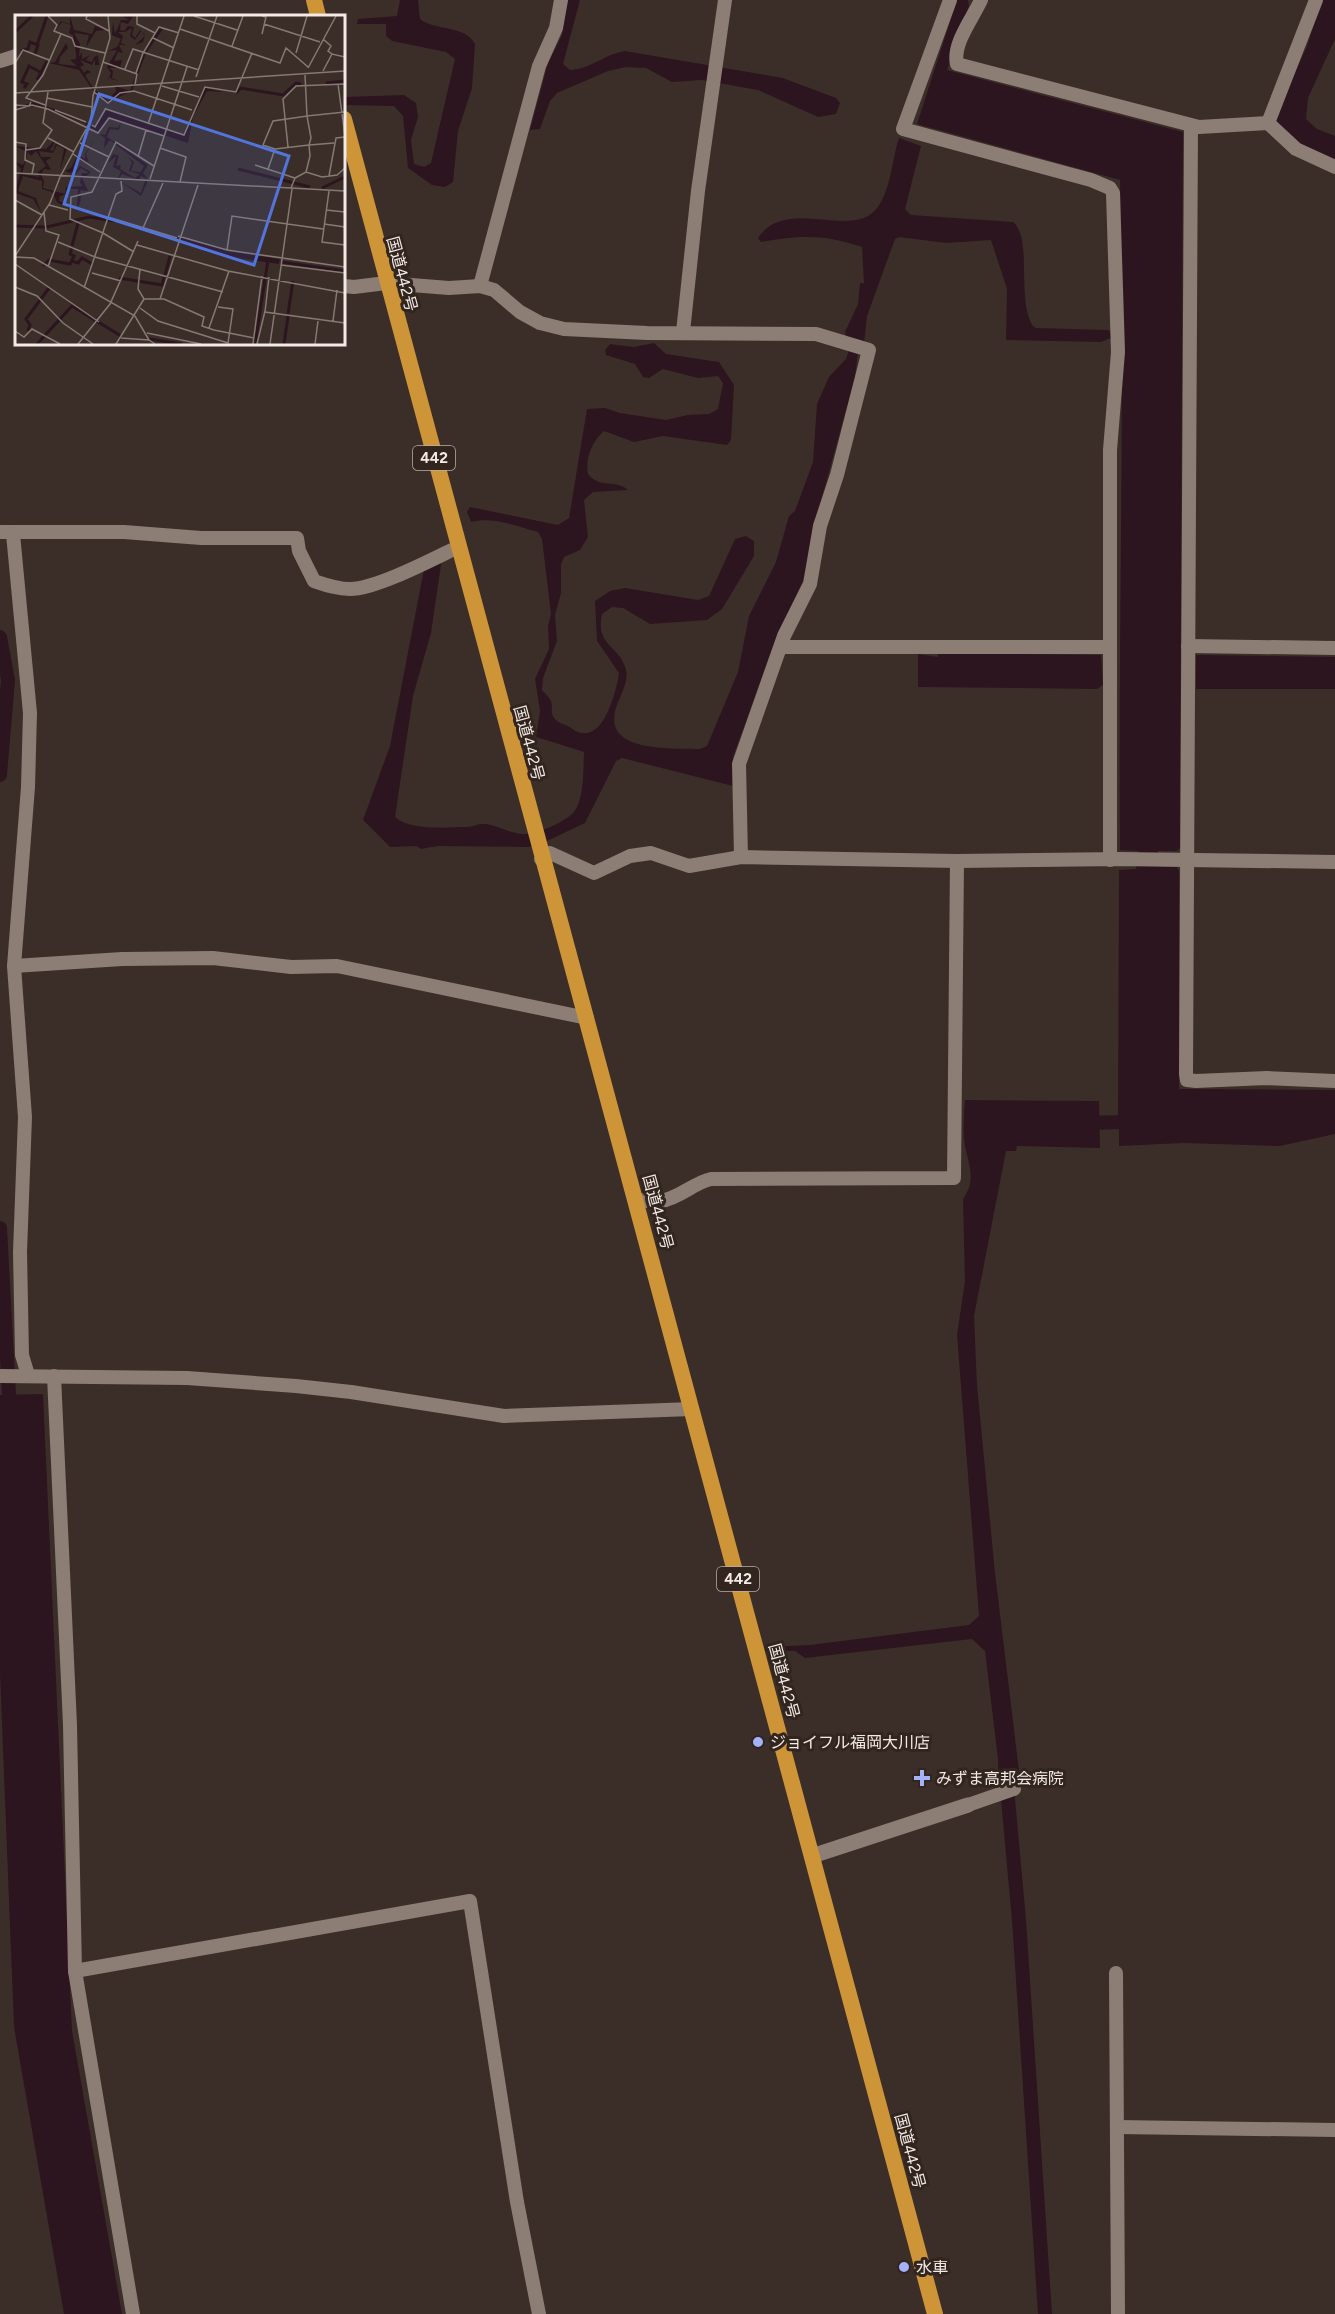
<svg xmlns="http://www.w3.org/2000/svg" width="1335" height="2314" font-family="Figtree,'Noto Sans JP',sans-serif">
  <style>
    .water { fill: #2d151f }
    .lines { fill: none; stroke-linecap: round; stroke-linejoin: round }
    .canal { stroke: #2d151f; stroke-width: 14 }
    .minor { stroke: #8c7d75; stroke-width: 14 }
    .tertiary { stroke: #8c7d75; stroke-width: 15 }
    .trunk { stroke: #cd9438; stroke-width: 16 }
    .poi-dot { fill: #a4b2fc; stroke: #31251e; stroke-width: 2 }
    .labels { text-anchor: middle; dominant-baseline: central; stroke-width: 6; stroke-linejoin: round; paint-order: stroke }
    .shield { fill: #31251e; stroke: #b9afaa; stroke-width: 1.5 }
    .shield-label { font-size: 15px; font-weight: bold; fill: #f3eae6 }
    .street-label { font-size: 16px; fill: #f3eae6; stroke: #31251e }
    .poi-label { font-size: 16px; fill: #f3eae6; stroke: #31251e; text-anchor: start }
    .inset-river { fill: none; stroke: #2d151f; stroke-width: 3 }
    .inset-road { fill: none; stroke: #857974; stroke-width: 1.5 }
    .view { fill: #5275dc; fill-opacity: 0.15; stroke: #5275dc; stroke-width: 3 }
    .inset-edge { fill: none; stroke: #f3eae6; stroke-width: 3 }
  </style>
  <rect width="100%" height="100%" fill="#3b2e28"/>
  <g class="water">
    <path d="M 400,0 L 418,0 L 420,19 C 435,31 466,25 475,44 L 472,88 L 458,131 L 453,182 L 445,187 L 432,185 L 408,168 L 403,116 L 394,106 L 344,105 L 344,97 L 404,95 L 416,103 L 418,117 L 411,140 L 414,164 L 424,167 L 431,163 L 455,59 L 446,52 L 392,41 L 386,36 L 386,24 L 357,24 L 358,19 L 397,16 Z"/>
    <path d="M 567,0 L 580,0 L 563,64 L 570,70 C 591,69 605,54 625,51 L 783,78 L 836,98 L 840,103 L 836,114 L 818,117 L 758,90 L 702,80 L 672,82 L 646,68 L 626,67 L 608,71 L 557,93 L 550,101 L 540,129 L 530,130 L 548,63 L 562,35 Z"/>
    <path d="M 957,0 L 968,0 L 969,6 L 947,70 L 1183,132 L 1180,848 L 1177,851 L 1158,851 L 1157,866 L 1177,867 L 1179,871 L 1179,1089 L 1335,1090 L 1335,1134 L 1280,1146 L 1183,1143 L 1119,1146 L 1119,1127 L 1115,1127 L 1115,1117 L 1118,1115 L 1119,870 L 1136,869 L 1139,851 L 1120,850 C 1118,627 1125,404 1120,180 L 917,124 Z"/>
    <path d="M 1322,0 L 1335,0 L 1335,39 L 1308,98 L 1306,119 L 1317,129 L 1335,136 L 1335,161 C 1314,151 1284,141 1275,117 L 1307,46 Z"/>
    <path d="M 899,138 L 921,146 L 905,209 L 911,215 L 1013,222 C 1033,238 1016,300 1033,326 L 1036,328 L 1108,330 L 1111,332 L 1111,338 L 1101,342 L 1006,340 L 1007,289 L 991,240 L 946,243 L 899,237 L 895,239 L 867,316 L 864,344 L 858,352 L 855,377 L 818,512 L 803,581 L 773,646 L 733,757 L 733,786 L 622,758 L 616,761 L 585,823 L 547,841 L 530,847 L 438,846 L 421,849 L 416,846 L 390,847 L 363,820 L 390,746 L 425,564 L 442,558 L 431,633 L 413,696 L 395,817 C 410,831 448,827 467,827 C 473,827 480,823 485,824 C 499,825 511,835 526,834 C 539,833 562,823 572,814 C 585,802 583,768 584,752 L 536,737 L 540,711 L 535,679 L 549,649 L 548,626 L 551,614 L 542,539 L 538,532 C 518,527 492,516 471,522 L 467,512 L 470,507 L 558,525 L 569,518 L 587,409 L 605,408 L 620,413 L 666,420 L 688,415 L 709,414 L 718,409 L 723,383 L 718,376 L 698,378 L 663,369 L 649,378 L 643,377 L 635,364 L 606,355 L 605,350 L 610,344 L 634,347 L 654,343 L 666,354 L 719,362 L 734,385 L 731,440 L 727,445 L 663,436 L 634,442 L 604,431 C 592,441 585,459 588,474 C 599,489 617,479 628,490 L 593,492 L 584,500 L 588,537 L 580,550 L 564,557 L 561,565 L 561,593 L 555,615 L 557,641 L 543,678 L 542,690 C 545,693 549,697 551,701 C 553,707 550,714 555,719 C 559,724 566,724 571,728 C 601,751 616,694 619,673 L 597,641 L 595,601 L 610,591 L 625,588 L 698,600 L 709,596 L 735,539 L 746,536 L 754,541 L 754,556 L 722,609 L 707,620 L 650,624 L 623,608 L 612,607 L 602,614 C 595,647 620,645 626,670 C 629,679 621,695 617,705 C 599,753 670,748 700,749 L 707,746 L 738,672 L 749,616 L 776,562 L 789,516 L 795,511 L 813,462 L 817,404 L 829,377 L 846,359 L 849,350 L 845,332 L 858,304 L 860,283 L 864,283 L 862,247 C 823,234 801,235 761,242 L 758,238 C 787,195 852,241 877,208 C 891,190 892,159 899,138 Z"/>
    <path d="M 938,653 L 1101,655 L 1103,685 L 1097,689 L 918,687 L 918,654 L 938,657 Z"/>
    <path d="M 1196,655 L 1335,657 L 1335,689 L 1196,689 Z"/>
    <path d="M 965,1100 L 1099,1101 L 1100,1148 L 1017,1146 L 1016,1151 L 1006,1151 L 974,1316 L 977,1385 L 995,1573 L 1020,1779 L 1001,1784 L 985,1651 L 972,1639 L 805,1658 L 795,1651 L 765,1651 L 766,1647 L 810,1645 L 969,1625 L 979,1616 L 957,1335 L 965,1281 L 963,1199 C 978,1178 967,1163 964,1139 C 963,1127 964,1113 965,1100 Z"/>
    <path d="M 43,1394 L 72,2031 L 122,2314 L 64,2314 L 14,2027 L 0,1673 L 0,1395 Z"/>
  </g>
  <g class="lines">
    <g class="canal">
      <path d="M 0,637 L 8,680 L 0,775"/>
      <path d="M 1082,1123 L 1132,1122"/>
      <path d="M 0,1228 L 10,1413"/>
      <path d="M 1005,1766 L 1019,1920 L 1045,2314"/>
    </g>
    <g class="minor">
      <path d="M 950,0 L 903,129 L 1091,180 L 1110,188 L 1113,193 L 1118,352 L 1110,450 L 1110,860"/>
      <path d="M 981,0 C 973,18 952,44 957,64 L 1199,127 L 1268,123"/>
      <path d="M 1316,0 L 1268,123 L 1296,149 L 1335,167"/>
      <path d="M 0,61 L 16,56"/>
      <path d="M 1191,126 L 1186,1074 L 1187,1080 L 1196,1081 L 1267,1078 L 1335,1081"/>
      <path d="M 344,286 L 354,287 L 386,283 L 449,288 L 480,286 L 494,290 L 520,312 L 540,323 L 564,329 L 647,333 L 816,334 L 869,350 L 837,475 L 820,526 L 810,584 L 784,636 L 739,764 L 741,857"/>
      <path d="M 480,286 L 539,66 L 556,28 L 561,0"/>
      <path d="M 683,332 L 698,191 L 725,0"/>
      <path d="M 0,532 L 124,532 L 201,538 L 297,538 L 299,551 L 314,581 C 326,585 337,589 350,589 C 376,589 433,559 458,547"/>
      <path d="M 13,534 L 30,713 L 28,787 L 14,966 L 25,1117 L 20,1252 L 22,1355 L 28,1375"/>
      <path d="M 1188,646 L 1335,648"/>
      <path d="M 781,647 L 1110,647"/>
      <path d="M 541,859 L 550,853 L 594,873 L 630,856 L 651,853 L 689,866 L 741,857 L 957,861 L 1119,859 L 1335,862"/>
      <path d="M 14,966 L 122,959 L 213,958 L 291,967 L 337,966 L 587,1018"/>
      <path d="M 636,1200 C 644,1200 654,1203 661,1201 C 680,1198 693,1183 711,1179 L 954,1178 L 957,861"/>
      <path d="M 0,1376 L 187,1378 L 296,1386 L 351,1392 L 504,1416 L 692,1409"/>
      <path d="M 54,1376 L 70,1725 L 75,1971 L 133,2314"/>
      <path d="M 968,1805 L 1014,1789"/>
      <path d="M 75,1971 L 470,1901 L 517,2202 L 539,2314"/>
      <path d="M 1116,1973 L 1118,2314"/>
      <path d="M 1117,2127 L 1335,2130"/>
    </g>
    <path class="tertiary" d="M 812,1856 L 968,1805"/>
    <g class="trunk">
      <path d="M 314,0 L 318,16"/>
      <path d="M 344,119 L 935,2314"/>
    </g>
  </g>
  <g class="poi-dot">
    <circle cx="758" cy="1742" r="6"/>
    <path d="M919 1769h6v6h6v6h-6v6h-6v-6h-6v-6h6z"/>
    <circle cx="904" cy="2267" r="6"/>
  </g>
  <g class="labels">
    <g class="shield">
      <rect x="413" y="446" width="42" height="24" rx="4.5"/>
      <rect x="717" y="1567" width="42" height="24" rx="4.5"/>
    </g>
    <g class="shield-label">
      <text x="434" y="458">442</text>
      <text x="738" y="1579">442</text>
    </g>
    <g class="street-label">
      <text transform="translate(402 274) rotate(75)">国道442号</text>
      <text transform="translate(529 743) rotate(75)">国道442号</text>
      <text transform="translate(658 1212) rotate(75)">国道442号</text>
      <text transform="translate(784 1681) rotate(75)">国道442号</text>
      <text transform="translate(910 2151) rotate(75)">国道442号</text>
    </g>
    <g class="poi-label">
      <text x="770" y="1742">ジョイフル福岡大川店</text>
      <text x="936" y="1778">みずま高邦会病院</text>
      <text x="916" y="2267">水車</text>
    </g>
  </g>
  <g transform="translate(15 15)">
    <rect width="330" height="330" fill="#3b2e28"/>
    <path d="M 55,1 L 59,15 L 77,19 L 80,11 L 91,15 L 81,16 L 71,32 L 74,20 L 59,18 L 65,29 L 64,42 L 67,37 L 67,44 L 75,40 L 71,45 L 77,47 L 79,42 L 83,40 L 84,50 L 80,50 L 80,44 L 77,50 L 65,45 L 69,50 L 65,52 L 69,58 L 72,55 L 76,57 L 70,60 L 78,73 L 93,85 L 101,76 L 100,71 L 115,76 L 128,41 L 144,12 L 148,14 L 131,38 L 117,76 L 93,87 L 77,74 L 64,55 L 34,48 L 40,47 L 51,28 L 53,33 L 45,42 L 44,49 L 62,51 L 55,45 L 61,44 L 61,39 L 58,20 L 54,18 L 56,10 L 47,7 L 40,16 L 46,6 L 55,9 ZM 107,1 L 120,1 L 124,3 L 118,1 L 113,9 L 106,7 L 105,15 L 109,16 L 113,11 L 119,12 L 117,20 L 120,23 L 125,15 L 130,20 L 128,27 L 120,30 L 130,21 L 126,16 L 120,25 L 115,21 L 117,13 L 110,17 L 103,17 L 108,21 L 106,28 L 111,30 L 104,30 L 108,38 L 103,37 L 99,46 L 107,45 L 105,53 L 94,53 L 98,56 L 97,63 L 104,66 L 96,64 L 95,62 L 92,67 L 96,58 L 92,52 L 102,35 L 93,36 L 102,32 L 106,24 L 97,20 L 98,6 L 100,19 L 106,5 L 114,5 ZM 190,73 L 209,77 L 192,76 L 178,102 L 173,128 L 94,102 L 83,117 L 67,107 L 22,91 L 0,94 L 17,87 L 46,96 L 80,113 L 91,95 L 169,121 ZM 106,107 L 104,115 L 95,114 L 92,122 L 133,150 L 128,158 L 132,163 L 132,168 L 126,181 L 106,167 L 126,178 L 131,163 L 126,161 L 124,165 L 107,159 L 103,164 L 106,156 L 98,152 L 101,141 L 93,148 L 98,139 L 104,141 L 101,151 L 106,150 L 105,154 L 120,163 L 125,159 L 114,156 L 117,147 L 113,142 L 119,147 L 116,156 L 126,157 L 129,151 L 95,125 L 89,133 L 90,123 L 84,119 L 90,120 L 94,112 L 103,113 ZM 80,123 L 71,139 L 74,148 L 63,142 L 58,153 L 62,155 L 65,151 L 76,157 L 73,160 L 67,163 L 73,176 L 66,175 L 64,179 L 66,181 L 65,188 L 62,193 L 63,174 L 57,174 L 53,173 L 52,179 L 45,181 L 44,186 L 53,189 L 49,191 L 42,187 L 37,177 L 27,174 L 27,166 L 8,161 L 3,176 L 21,183 L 26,197 L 18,184 L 0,178 L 6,154 L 0,147 L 8,150 L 10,146 L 10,136 L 0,131 L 31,134 L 38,127 L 34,124 L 40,127 L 35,135 L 38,136 L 41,128 L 52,134 L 45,155 L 49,134 L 42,130 L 38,138 L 24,136 L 26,142 L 37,142 L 31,146 L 36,155 L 29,154 L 26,160 L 29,166 L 28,173 L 50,179 L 51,172 L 68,171 L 65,168 L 67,158 L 74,158 L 66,153 L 60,160 L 59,156 L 55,158 L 50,156 L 56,153 L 63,140 L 70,144 L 70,139 ZM 21,136 L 31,151 L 23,157 L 24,162 L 7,159 L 13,137 L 16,141 ZM 164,222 L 217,237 L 265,244 L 264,249 L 215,242 L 163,227 Z" fill="#2d151f" fill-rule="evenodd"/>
    <path class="inset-river" d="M 0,17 L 17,1M 22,30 L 32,1M 6,36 L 13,34 L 15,27 L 23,30 L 20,39M 22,65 L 32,46M 311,68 L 330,66M 9,73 L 12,69 L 7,67 L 14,51 L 27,58M 221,78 L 226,73 L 268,80 L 281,68 L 286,69M 223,154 L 295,172M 307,173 L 330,162M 112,209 L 166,226M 0,211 L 32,212 L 74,202 L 100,206M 57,231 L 63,208M 57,246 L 63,248 L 67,243 L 77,249M 266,247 L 330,256M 28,251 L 34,245 L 55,249 L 59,241 L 55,239 L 57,232M 150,260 L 155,241M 104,263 L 147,270 L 149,262M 273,299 L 278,266M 13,316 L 15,310 L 11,304 L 34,273M 134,324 L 167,329M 22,329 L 57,291 L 106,321M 240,329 L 253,245M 269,329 L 273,301"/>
    <path class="inset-road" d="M 33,1 L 42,10 L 39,16 L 57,23 L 60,31 L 90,38M 72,1 L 71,4 L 94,16M 122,1 L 122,9 L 140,18M 179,1 L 222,15M 247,1 L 251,2 L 247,19M 249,9 L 305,27M 165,14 L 265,48 L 271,33 L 293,52M 138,23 L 159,33M 308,24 L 316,31 L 313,36 L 317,39M 217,31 L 228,1M 281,38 L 292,1M 88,47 L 122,59 L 120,69M 0,48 L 8,35 L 34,45M 293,53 L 321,1M 110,54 L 118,34 L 184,55M 308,56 L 317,39 L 330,42M 121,58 L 128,38 L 144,12 L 164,18M 290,60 L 292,101 L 330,97M 181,62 L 202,1M 323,69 L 330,121M 147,71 L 184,82M 79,77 L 93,88 L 105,78 L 119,76 L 177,95M 0,78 L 330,56M 32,83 L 77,92M 0,90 L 14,91 L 16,87M 30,90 L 11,83 L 28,60 L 46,19M 91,94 L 169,120 L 190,72 L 221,77 L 237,38M 0,95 L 17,90 L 33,94 L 83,118 L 94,103 L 149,121M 40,95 L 71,107M 133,109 L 169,1M 77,110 L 80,112 L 91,93M 33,123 L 59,137M 0,127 L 11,129 L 10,145 L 19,149 L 17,159M 65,128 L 94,142M 273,132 L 268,84 L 281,71 L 330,69M 145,133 L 171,142 L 165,167M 11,135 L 25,133 L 37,115 L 28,108 L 33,77M 58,139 L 85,157M 123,142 L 131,115M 240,150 L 280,163 L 276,173M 253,154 L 260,134M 291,157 L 295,141 L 294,130 L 296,123 L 292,101 L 258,106 L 248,130 L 260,134 L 294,130 L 319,128M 0,158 L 330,176M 314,161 L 321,123 L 330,122M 280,163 L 291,157 L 307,162 L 322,160 L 330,153M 135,164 L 172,52M 314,176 L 307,227 L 330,230M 0,185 L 27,200M 34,190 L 53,195M 311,195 L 330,197M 29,197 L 31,216 L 44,220 L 33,252M 93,202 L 162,223M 309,209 L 330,212M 128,213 L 148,168M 88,218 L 55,204 L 56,182 L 77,177 L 101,127 L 139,151M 88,218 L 119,237M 163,221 L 212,235 L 330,252M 43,227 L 80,242 L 208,277M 122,230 L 213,256 L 330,278M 212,235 L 217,201 L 308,214M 0,241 L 35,188 L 45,162 L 76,105 L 78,81 L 95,23 L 93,1M 0,242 L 19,243 L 120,301 L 134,325M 0,249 L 84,307M 266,250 L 330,258M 125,254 L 123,274 L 129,284 L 149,284 L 189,302 L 187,311 L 199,315 L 239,323M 77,258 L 106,266M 254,262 L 250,297 L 330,308M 0,272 L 22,281 L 48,308 L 78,329M 69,273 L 101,179 L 107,176 L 106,166M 145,284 L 183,170M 125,293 L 143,306 L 213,328 L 218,294 L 203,292M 318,306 L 322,275M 194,313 L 214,256M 0,316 L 9,322 L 17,314 L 45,329M 132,318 L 186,329M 106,323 L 134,325 L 140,329M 63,329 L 95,289 L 123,226M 101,329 L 129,284M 238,329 L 247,261M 242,329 L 250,296M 255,329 L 277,174M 300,329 L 303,306"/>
    <path class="view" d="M 84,79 L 274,141 L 239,250 L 49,189 Z"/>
    <rect width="330" height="330" class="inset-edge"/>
  </g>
</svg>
